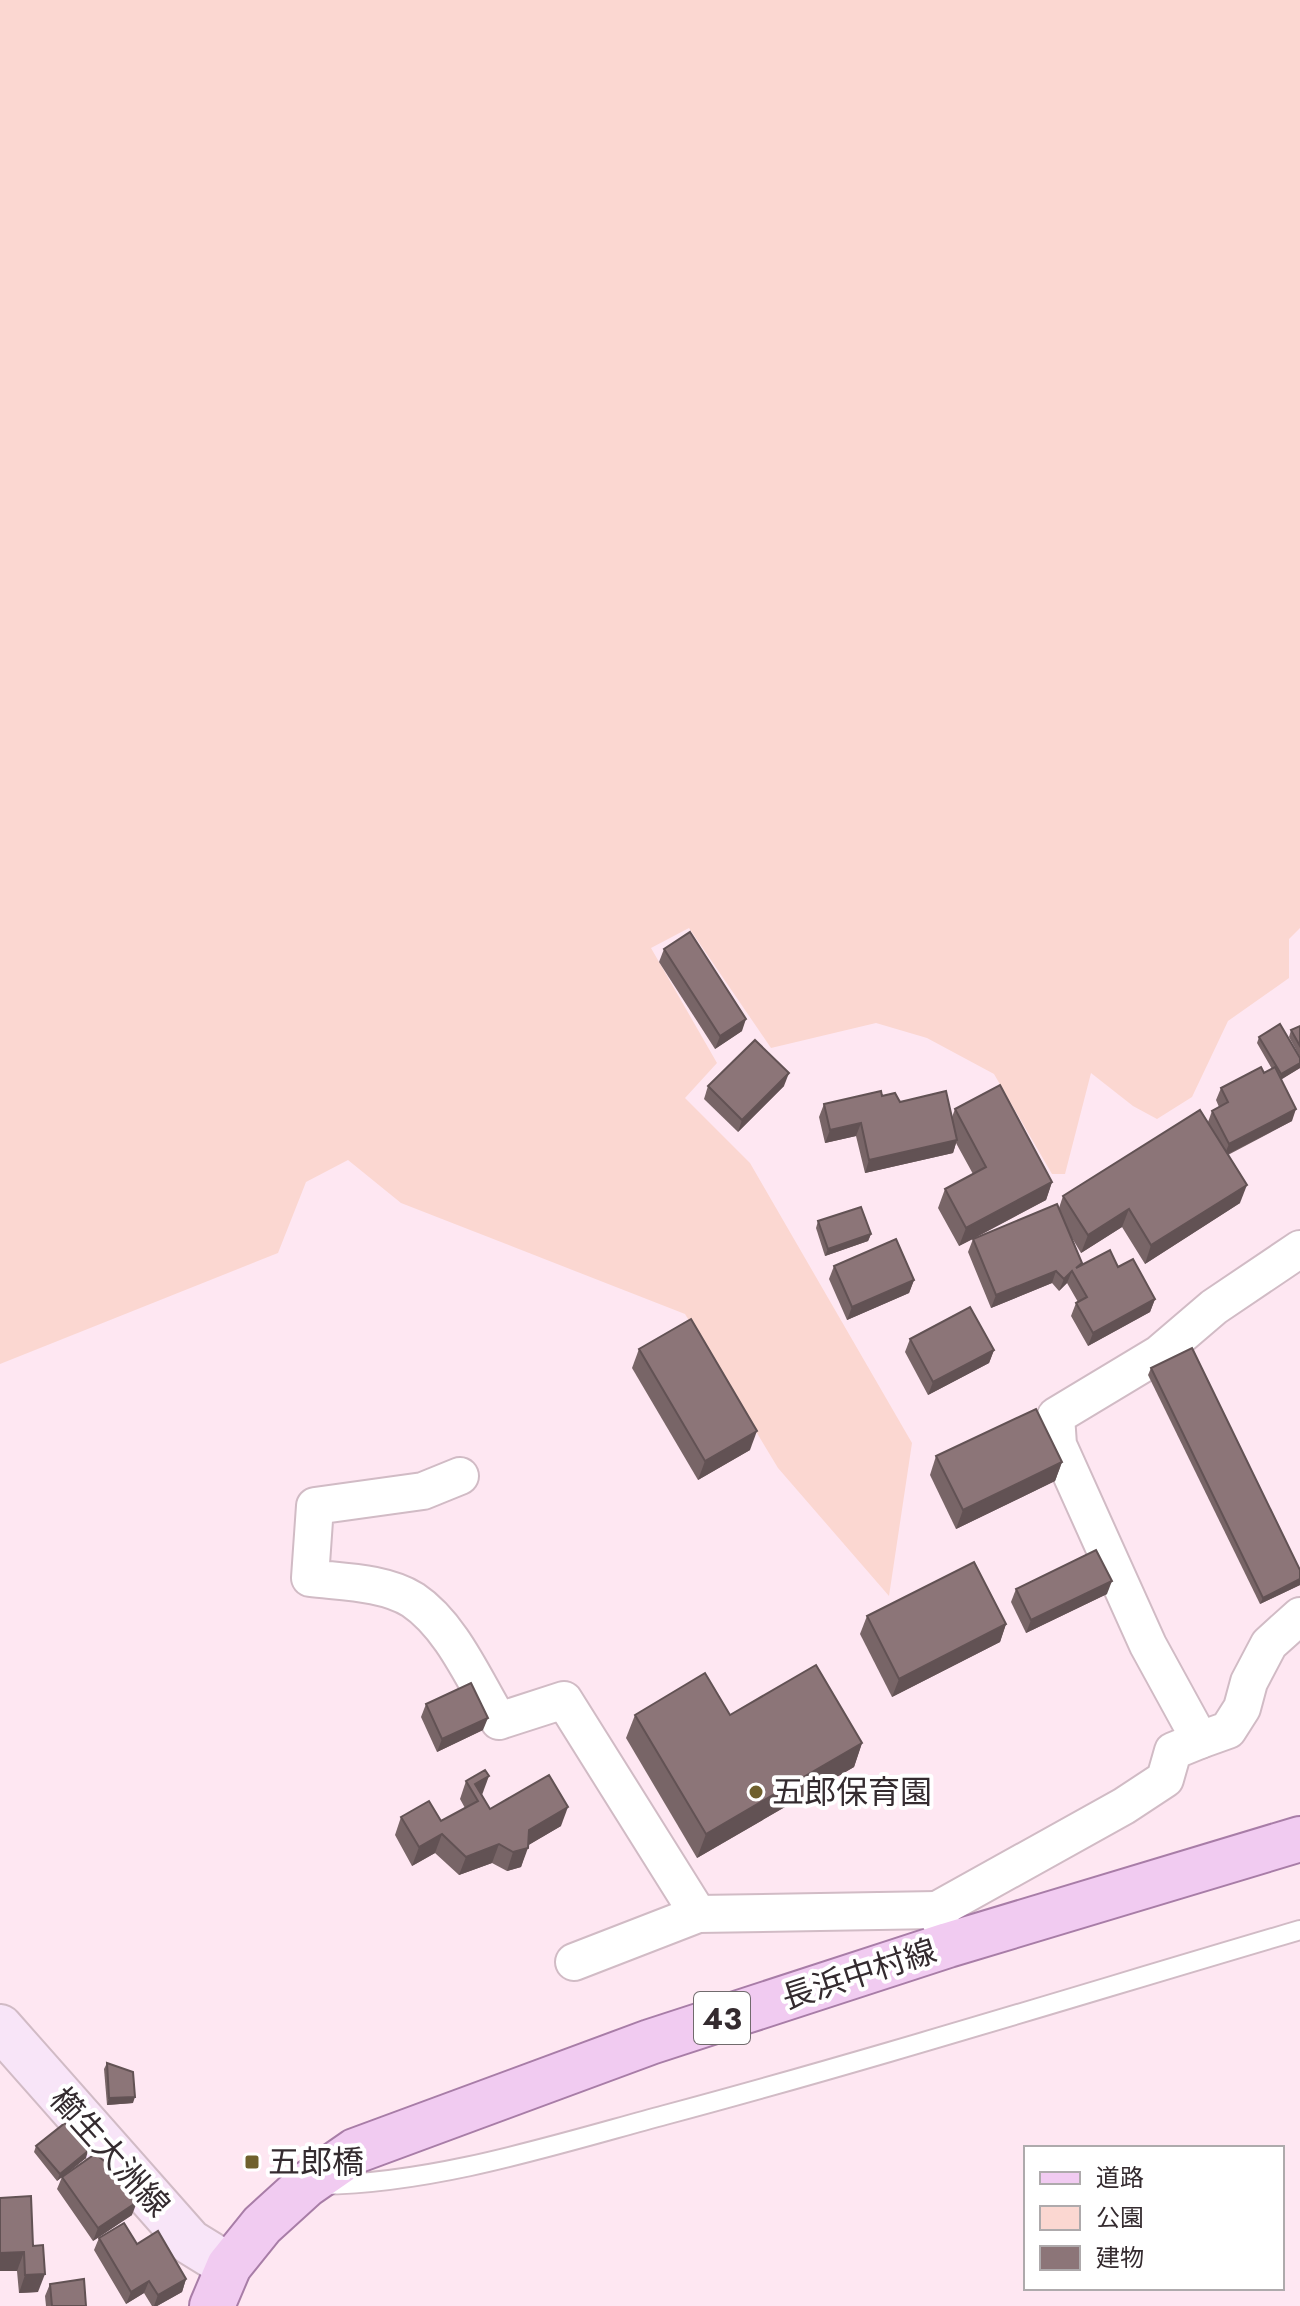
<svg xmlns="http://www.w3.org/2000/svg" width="1300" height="2306" font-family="Jost,'Noto Sans JP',sans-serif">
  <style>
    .green { fill: #fbd7d1 }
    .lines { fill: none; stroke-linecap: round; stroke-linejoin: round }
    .lane-casing { stroke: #d1bbc5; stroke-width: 22 }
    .street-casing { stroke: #d1bbc5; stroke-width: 40 }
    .secondary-casing { stroke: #d1bbc5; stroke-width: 48 }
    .primary-casing { stroke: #a87da7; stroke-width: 48 }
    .lane { stroke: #fff; stroke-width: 18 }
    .street { stroke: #fff; stroke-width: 36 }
    .secondary { stroke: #f8e5f8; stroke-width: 44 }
    .primary { stroke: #f1cbf1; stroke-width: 44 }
    .wall { fill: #786567 }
    .shaded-wall { fill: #625254 }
    .building { fill: #8c7578; stroke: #625254; stroke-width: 2 }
    .poi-dot { fill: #6f602d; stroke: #fff; stroke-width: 3 }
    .labels { text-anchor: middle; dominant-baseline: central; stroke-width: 8; stroke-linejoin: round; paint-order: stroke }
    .shield { fill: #fff; stroke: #716b6d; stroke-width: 2 }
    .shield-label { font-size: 30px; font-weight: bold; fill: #342b2f }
    .poi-label { font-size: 32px; fill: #342b2f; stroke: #fff; text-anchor: start }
    .street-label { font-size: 32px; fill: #342b2f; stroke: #fff }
  </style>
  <rect width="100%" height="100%" fill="#fee7f2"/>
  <path class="green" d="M 0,0 L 1300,0 L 1300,928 L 1289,939 L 1289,978 L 1228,1021 L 1192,1097 L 1157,1119 L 1133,1106 L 1091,1073 L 1065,1174 L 1052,1174 L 994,1074 L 927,1038 L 876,1023 L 771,1048 L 689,928 L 651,948 L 717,1063 L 685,1098 L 750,1163 L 912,1443 L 889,1596 L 778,1468 L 685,1314 L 401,1203 L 348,1160 L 306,1182 L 278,1253 L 0,1364 Z"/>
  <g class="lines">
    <g class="lane-casing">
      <path id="lane" d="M 321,2185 C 437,2183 554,2145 665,2115 C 878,2058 1089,1992 1300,1930"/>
    </g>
    <g class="street-casing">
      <g id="street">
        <path d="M 460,1476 L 423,1491 L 315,1506 L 310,1578 C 342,1582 384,1582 413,1600 C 452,1626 475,1682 499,1721 L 564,1700 L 698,1914"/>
        <path d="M 1200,1740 L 1228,1730 L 1242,1708 L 1249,1682 L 1269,1644 L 1300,1616"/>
        <path d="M 948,1945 L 937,1910 L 1124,1806 L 1165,1779 L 1173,1751 L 1200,1740 L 1148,1645 L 1058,1445 L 1056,1416 L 1159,1354 L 1214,1307 L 1300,1249"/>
        <path d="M 574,1962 L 698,1914 L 937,1910"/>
      </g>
    </g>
    <g class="secondary-casing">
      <path id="secondary" d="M 0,2027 L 190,2242 L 229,2266"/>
    </g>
    <g class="primary-casing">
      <path id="primary" d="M 212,2306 L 229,2266 L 262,2225 L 306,2185 L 355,2151 L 650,2042 L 948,1945 L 1300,1839"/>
    </g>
    <use href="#lane" class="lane"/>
    <use href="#street" class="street"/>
    <use href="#secondary" class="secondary"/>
    <use href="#primary" class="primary"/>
  </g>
  <g class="wall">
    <path d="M 664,949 L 742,1031 L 715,1049 L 659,962 Z"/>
    <path d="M 1300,1026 L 1300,1057 L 1289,1037 L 1291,1030 Z"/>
    <path d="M 1259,1037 L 1300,1068 L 1281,1079 L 1292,1121 L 1228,1155 L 1240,1203 L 1145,1264 L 1122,1227 L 1081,1253 L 1072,1238 L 1082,1263 L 1080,1266 L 1118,1267 L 1155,1299 L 1150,1312 L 1088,1346 L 1071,1316 L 1076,1303 L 1078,1302 L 1067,1283 L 1059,1291 L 1052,1283 L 991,1308 L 968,1252 L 973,1239 L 959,1246 L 938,1208 L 945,1189 L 973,1174 L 956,1143 L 953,1153 L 865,1173 L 856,1136 L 825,1143 L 819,1117 L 824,1104 L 900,1102 L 952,1117 L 955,1109 L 1052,1182 L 1046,1200 L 973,1239 L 1059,1208 L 1063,1196 L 1208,1122 L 1212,1111 L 1219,1107 L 1216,1100 L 1221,1088 L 1264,1073 L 1272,1069 L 1257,1043 Z"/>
    <path d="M 708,1086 L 784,1086 L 738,1132 L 704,1099 Z"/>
    <path d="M 818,1221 L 871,1234 L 868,1241 L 825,1256 L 816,1228 Z"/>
    <path d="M 834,1266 L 914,1280 L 909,1293 L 847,1320 L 829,1279 Z"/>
    <path d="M 910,1339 L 994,1350 L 989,1363 L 928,1395 L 905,1352 Z"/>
    <path d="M 639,1349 L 750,1450 L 698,1480 L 632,1368 Z"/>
    <path d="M 1151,1368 L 1300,1570 L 1300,1585 L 1260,1604 L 1148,1375 Z"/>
    <path d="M 936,1456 L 1062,1462 L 1055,1481 L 956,1529 L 930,1475 Z"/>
    <path d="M 1016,1589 L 1107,1594 L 1026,1633 L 1011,1602 Z"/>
    <path d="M 867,1616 L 1006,1624 L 1000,1642 L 892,1697 L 860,1634 Z"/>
    <path d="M 426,1704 L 483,1730 L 437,1752 L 421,1717 Z"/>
    <path d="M 635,1715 L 730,1715 L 862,1743 L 854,1767 L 697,1858 L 626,1738 Z"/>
    <path d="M 466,1781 L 482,1795 L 490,1809 L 561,1826 L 528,1845 L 521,1867 L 507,1871 L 492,1863 L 459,1875 L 435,1853 L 412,1866 L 395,1835 L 401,1817 L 441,1821 L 465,1808 L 460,1799 Z"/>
    <path d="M 107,2063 L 133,2103 L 107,2105 L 104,2069 Z"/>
    <path d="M 36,2146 L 86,2158 L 66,2174 L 132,2215 L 93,2241 L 57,2189 L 62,2177 L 57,2181 L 34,2152 Z"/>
    <path d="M 0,2198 L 33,2246 L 38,2292 L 19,2293 L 17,2271 Z"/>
    <path d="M 99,2238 L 137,2244 L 186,2279 L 182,2292 L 157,2306 L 152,2306 L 144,2293 L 126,2304 L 94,2250 Z"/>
    <path d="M 50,2284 L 86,2306 L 46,2306 L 45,2296 Z"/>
  </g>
  <g class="shaded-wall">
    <path d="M 746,1019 L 742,1031 L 715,1049 L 720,1036 Z"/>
    <path d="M 1300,1063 L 1300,1068 L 1279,1081 L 1281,1074 Z"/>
    <path d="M 789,1073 L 784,1086 L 738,1132 L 742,1120 Z"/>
    <path d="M 1296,1109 L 1292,1121 L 1224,1156 L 1229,1144 Z"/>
    <path d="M 861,1123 L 856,1136 L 825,1143 L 830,1130 Z"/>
    <path d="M 957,1140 L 953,1153 L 865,1173 L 869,1160 Z"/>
    <path d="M 1052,1182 L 1046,1200 L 959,1246 L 966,1228 Z"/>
    <path d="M 1247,1185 L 1240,1203 L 1145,1264 L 1151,1245 Z"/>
    <path d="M 1129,1209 L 1122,1227 L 1081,1253 L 1088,1235 Z"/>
    <path d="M 871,1234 L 868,1241 L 825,1256 L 828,1249 Z"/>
    <path d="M 1056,1271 L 1052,1283 L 991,1308 L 996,1295 Z"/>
    <path d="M 1072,1271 L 1067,1283 L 1059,1291 L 1064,1279 Z"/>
    <path d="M 914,1280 L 909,1293 L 847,1320 L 852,1307 Z"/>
    <path d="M 1155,1299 L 1150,1312 L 1088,1346 L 1093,1333 Z"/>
    <path d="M 994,1350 L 989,1363 L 928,1395 L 933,1382 Z"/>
    <path d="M 757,1431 L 750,1450 L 698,1480 L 705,1461 Z"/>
    <path d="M 1062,1462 L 1055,1481 L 956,1529 L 963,1510 Z"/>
    <path d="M 1300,1579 L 1300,1585 L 1260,1604 L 1263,1598 Z"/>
    <path d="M 1112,1581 L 1107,1594 L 1026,1633 L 1031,1620 Z"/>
    <path d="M 1006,1624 L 1000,1642 L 892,1697 L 899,1679 Z"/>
    <path d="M 488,1718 L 483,1730 L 437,1752 L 442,1739 Z"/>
    <path d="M 862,1743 L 854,1767 L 697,1858 L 706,1834 Z"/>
    <path d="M 489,1776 L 482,1795 L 475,1784 Z"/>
    <path d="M 568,1807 L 561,1826 L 522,1849 L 529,1830 Z"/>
    <path d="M 442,1834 L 435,1853 L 412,1866 L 419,1847 Z"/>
    <path d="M 499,1844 L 492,1863 L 459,1875 L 466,1857 Z"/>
    <path d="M 528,1848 L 521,1867 L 507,1871 L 513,1852 Z"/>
    <path d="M 135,2097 L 133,2103 L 107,2105 L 109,2098 Z"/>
    <path d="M 88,2151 L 86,2158 L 57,2181 L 60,2174 Z"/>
    <path d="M 137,2202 L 132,2215 L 93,2241 L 98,2228 Z"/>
    <path d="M 24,2252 L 17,2271 L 0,2271 L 0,2253 Z"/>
    <path d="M 45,2274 L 38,2292 L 19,2293 L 25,2275 Z"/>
    <path d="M 186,2279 L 182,2292 L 157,2306 L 154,2306 L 158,2295 Z"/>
    <path d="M 149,2281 L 144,2293 L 126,2304 L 131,2292 Z"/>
  </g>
  <g class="building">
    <path d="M 690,932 L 746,1019 L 720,1036 L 664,949 Z"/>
    <path d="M 1280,1024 L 1300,1058 L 1300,1063 L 1281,1074 L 1259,1037 Z"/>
    <path d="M 1300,1026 L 1300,1046 L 1291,1030 Z"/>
    <path d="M 755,1040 L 789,1073 L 742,1120 L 708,1086 Z"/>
    <path d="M 1261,1067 L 1264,1073 L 1275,1067 L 1296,1109 L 1229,1144 L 1212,1111 L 1228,1102 L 1221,1088 Z"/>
    <path d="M 1000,1085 L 1052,1182 L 966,1228 L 945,1189 L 986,1167 L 955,1109 Z"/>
    <path d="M 881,1091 L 882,1096 L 895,1093 L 900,1102 L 946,1091 L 957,1140 L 869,1160 L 861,1123 L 830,1130 L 824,1104 Z"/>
    <path d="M 1200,1110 L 1247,1185 L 1151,1245 L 1129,1209 L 1088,1235 L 1063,1196 Z"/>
    <path d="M 1057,1204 L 1082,1263 L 1076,1268 L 1110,1250 L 1118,1267 L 1133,1259 L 1155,1299 L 1093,1333 L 1076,1303 L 1087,1297 L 1072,1271 L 1064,1279 L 1056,1271 L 996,1295 L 973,1239 Z"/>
    <path d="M 861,1207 L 871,1234 L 828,1249 L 818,1221 Z"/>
    <path d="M 896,1239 L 914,1280 L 852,1307 L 834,1266 Z"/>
    <path d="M 970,1307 L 994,1350 L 933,1382 L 910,1339 Z"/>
    <path d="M 691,1319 L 757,1431 L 705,1461 L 639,1349 Z"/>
    <path d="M 1192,1348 L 1300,1570 L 1300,1579 L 1263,1598 L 1151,1368 Z"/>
    <path d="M 1036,1409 L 1062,1462 L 963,1510 L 936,1456 Z"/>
    <path d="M 1096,1550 L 1112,1581 L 1031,1620 L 1016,1589 Z"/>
    <path d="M 974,1562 L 1006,1624 L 899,1679 L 867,1616 Z"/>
    <path d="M 816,1665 L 862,1743 L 706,1834 L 635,1715 L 705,1673 L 730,1715 Z"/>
    <path d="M 471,1683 L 488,1718 L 442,1739 L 426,1704 Z"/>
    <path d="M 485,1770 L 489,1776 L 475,1784 L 490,1809 L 549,1775 L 568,1807 L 529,1830 L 528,1848 L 513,1852 L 499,1844 L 466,1857 L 442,1834 L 419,1847 L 401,1817 L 429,1801 L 441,1821 L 478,1801 L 466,1781 Z"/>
    <path d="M 107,2063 L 133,2072 L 135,2097 L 109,2098 Z"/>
    <path d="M 65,2123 L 88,2151 L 60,2174 L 36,2146 Z"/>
    <path d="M 95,2154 L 111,2166 L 137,2202 L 98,2228 L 62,2177 Z"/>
    <path d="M 31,2196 L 33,2246 L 43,2245 L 45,2274 L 25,2275 L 24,2252 L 0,2253 L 0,2198 Z"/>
    <path d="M 124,2223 L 137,2244 L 158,2231 L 186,2279 L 158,2295 L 149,2281 L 131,2292 L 99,2238 Z"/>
    <path d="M 84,2279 L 86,2306 L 52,2306 L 50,2284 Z"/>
  </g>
  <g class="poi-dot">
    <circle cx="756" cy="1792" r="8"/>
    <rect x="244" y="2154" width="16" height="16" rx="4"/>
  </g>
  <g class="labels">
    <rect class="shield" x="694" y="1992" width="56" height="52" rx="6"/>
    <g class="shield-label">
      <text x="722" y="2018">43</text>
    </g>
    <g class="poi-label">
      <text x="772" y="1792">五郎保育園</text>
      <text x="268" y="2162">五郎橋</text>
    </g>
    <g class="street-label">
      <text transform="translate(859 1974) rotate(-18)">長浜中村線</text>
      <text transform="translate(110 2152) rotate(48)">櫛生大洲線</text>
    </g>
  </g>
  <rect x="1024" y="2146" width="260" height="144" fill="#ffffff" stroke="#aeaaac" stroke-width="2"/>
  <rect x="1040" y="2172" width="40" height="12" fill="#f1cbf1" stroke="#aeaaac" stroke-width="2"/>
  <text x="1096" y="2186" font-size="24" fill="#342b2f">道路</text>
  <rect x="1040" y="2206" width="40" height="24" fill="#fbd7d1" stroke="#aeaaac" stroke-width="2"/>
  <text x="1096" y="2226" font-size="24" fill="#342b2f">公園</text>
  <rect x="1040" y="2246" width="40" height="24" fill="#8c7578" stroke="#aeaaac" stroke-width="2"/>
  <text x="1096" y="2266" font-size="24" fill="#342b2f">建物</text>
</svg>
